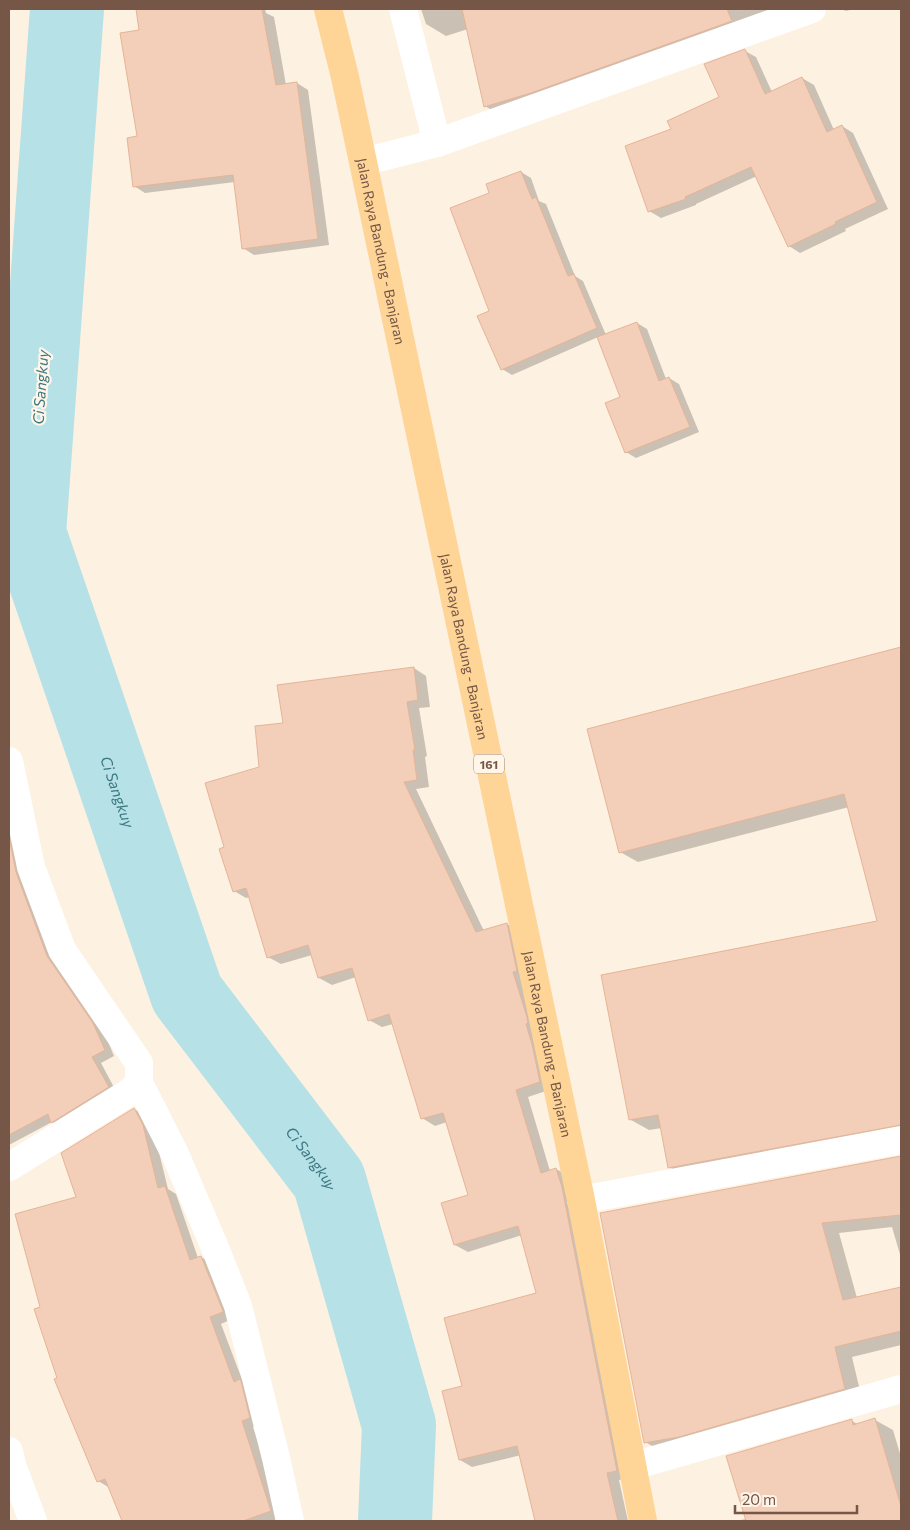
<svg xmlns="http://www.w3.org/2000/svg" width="910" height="1530" font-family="Commissioner,sans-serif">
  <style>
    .shadow { fill: #0003 }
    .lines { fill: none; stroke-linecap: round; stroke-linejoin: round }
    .river { stroke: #b5e1e7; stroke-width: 74 }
    .building { fill: #f3ceb8; stroke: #e6b497 }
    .minor { stroke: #fff; stroke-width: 28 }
    .major { stroke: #fed597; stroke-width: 28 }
    .labels { text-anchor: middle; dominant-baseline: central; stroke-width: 4.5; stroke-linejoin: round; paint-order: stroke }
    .shield { fill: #fff5e8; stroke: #9e8677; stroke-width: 1 }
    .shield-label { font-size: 12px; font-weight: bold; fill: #755647 }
    .street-label { font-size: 14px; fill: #755647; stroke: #fff5e8 }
    .water-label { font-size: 15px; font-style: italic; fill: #3d7882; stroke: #fff5e8 }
  </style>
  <rect width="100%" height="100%" fill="#fdf1e1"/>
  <g class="shadow">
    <path d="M 137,9 L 265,9 L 266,13 L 274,17 L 286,85 L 297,83 L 308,90 L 329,245 L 254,255 L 243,248 L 235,182 L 145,193 L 134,186 L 138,138 L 140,31 Z"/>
    <path d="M 421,9 L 817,9 L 505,118 L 485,106 L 468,29 L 446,36 L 426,24 Z"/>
    <path d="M 841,9 L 854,9 L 846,11 Z"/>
    <path d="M 745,51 L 756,57 L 772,92 L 802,78 L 814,85 L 834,130 L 842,126 L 853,133 L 888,209 L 845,229 L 846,231 L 800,253 L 789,246 L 757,176 L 696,204 L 696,205 L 661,218 L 649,211 L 672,129 L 721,97 Z"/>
    <path d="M 521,172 L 531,178 L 539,201 L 546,204 L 575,276 L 583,281 L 606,335 L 637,323 L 647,329 L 666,379 L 669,378 L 679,384 L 699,432 L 636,458 L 626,452 L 622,397 L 598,337 L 512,375 L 502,369 L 491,311 L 491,194 Z"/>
    <path d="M 901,648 L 901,1137 L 687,1177 L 669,1167 L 662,1128 L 649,1130 L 631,1120 L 879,922 L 849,807 L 638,862 L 620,852 L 588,730 Z"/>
    <path d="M 414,668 L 426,676 L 430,707 L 419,708 L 427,756 L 425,757 L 429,787 L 416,789 L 484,931 L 507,924 L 519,931 L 552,1089 L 528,1097 L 550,1171 L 556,1169 L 569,1176 L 629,1478 L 619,1480 L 628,1521 L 537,1521 L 521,1455 L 472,1467 L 460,1460 L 463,1387 L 537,1294 L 522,1235 L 468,1252 L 455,1245 L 469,1195 L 447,1122 L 435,1126 L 422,1118 L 393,1024 L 382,1027 L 369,1020 L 356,977 L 332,985 L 319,978 L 312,955 L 281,964 L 268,957 L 250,897 L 246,898 L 234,891 L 226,848 L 260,768 L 284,724 Z"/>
    <path d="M 9,798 L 114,1056 L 101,1063 L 117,1093 L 62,1127 L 52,1122 L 9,1145 Z"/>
    <path d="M 134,1109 L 146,1116 L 154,1132 L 168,1189 L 176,1194 L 198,1258 L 201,1257 L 213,1264 L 234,1318 L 221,1324 L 243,1382 L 261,1424 L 253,1427 L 282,1518 L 272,1521 L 123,1521 L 110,1488 L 98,1481 L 59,1378 L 42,1307 L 77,1198 Z"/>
    <path d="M 901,1157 L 901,1258 L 892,1227 L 839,1233 L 857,1298 L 901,1288 L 901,1345 L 852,1357 L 862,1399 L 663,1452 L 645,1442 L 601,1214 Z"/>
    <path d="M 875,1420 L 893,1430 L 901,1457 L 901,1521 L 734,1521 L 746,1519 L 852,1421 L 859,1425 Z"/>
  </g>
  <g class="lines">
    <path class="river" id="s1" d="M 67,9 L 29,533 L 187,994 L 329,1180 L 399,1425 L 395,1521"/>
  </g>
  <g class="building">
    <path d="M 136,9 L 262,9 L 276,85 L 297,82 L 318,239 L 242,249 L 233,175 L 133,187 L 127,138 L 137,136 L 120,33 L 139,30 Z"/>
    <path d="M 462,9 L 727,9 L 732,21 L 531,93 L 484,107 Z"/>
    <path d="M 745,49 L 765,94 L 802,77 L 827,132 L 842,125 L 877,202 L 835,222 L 836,224 L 788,247 L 751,167 L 685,197 L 686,199 L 648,212 L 625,146 L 671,129 L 667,121 L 719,97 L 704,64 Z"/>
    <path d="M 521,171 L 532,199 L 536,197 L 568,276 L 574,274 L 597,328 L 501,370 L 477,316 L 489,311 L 450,208 L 489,193 L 486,184 Z"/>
    <path d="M 637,322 L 659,381 L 669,377 L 690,427 L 625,453 L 605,403 L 620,397 L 597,337 Z"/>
    <path d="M 901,647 L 901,1125 L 668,1168 L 658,1115 L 629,1120 L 601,975 L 877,921 L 844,794 L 619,853 L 587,729 Z"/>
    <path d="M 414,667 L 418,700 L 407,702 L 415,750 L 413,750 L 417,780 L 404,782 L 476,932 L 507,923 L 517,971 L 513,972 L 527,1017 L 528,1023 L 526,1024 L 532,1044 L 540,1082 L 516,1090 L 541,1173 L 556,1168 L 562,1187 L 617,1471 L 607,1473 L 618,1521 L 535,1521 L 517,1446 L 459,1460 L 442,1391 L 462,1386 L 444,1318 L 536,1293 L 518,1226 L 454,1245 L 441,1203 L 468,1195 L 443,1113 L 421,1119 L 389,1014 L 368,1021 L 352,968 L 318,978 L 308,945 L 267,958 L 246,888 L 233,892 L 219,849 L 224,847 L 205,783 L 259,767 L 255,726 L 283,723 L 277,685 Z"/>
    <path d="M 9,837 L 16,872 L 47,956 L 93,1023 L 105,1050 L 92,1057 L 109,1087 L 51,1123 L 48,1114 L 9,1135 Z"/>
    <path d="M 134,1108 L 143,1125 L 158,1188 L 165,1186 L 190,1260 L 201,1256 L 223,1311 L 223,1312 L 210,1317 L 234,1382 L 240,1379 L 241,1381 L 250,1418 L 242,1421 L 271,1511 L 243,1521 L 122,1521 L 105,1479 L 97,1482 L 54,1379 L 57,1378 L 34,1309 L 40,1307 L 15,1214 L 76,1197 L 61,1153 Z"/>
    <path d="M 901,1156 L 901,1215 L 822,1223 L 843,1300 L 901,1287 L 901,1331 L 835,1347 L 845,1389 L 679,1437 L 644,1443 L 600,1213 Z"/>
    <path d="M 875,1418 L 901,1506 L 901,1521 L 746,1521 L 726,1456 L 852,1419 L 853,1425 Z"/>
  </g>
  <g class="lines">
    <g class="minor">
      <path d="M 403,9 L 437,143 L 812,9"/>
      <path d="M 363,162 L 437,143"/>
      <path d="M 9,761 L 31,867 L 62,950 L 139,1063 L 139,1083 L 130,1092 L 9,1167"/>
      <path d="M 139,1083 L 175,1154 L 216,1250 L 238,1306 L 276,1458 L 290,1521"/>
      <path d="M 581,1200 L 901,1140"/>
      <path d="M 9,1451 L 12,1465 L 33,1521"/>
      <path d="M 633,1466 L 901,1389"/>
    </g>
    <path class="major" id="s2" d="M 328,9 L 345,77 L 363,162 L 581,1200 L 643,1521"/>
  </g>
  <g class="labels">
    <rect class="shield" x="474" y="754.5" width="30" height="19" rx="4"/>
    <g class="shield-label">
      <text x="489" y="764">161</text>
    </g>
    <g class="street-label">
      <text stroke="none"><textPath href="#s2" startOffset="248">Jalan Raya Bandung - Banjaran</textPath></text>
      <text stroke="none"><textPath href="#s2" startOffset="652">Jalan Raya Bandung - Banjaran</textPath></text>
      <text stroke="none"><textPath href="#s2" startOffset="1058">Jalan Raya Bandung - Banjaran</textPath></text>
    </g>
    <g class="water-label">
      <text transform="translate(40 387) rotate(-86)">Ci Sangkuy</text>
      <text stroke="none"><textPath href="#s1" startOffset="799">Ci Sangkuy</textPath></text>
      <text stroke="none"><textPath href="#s1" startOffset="1219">Ci Sangkuy</textPath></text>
    </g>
  </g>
  <rect width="910" height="1530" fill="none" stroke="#755647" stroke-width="20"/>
  <path d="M735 1505v8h122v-8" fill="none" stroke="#755647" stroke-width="2.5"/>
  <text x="742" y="1505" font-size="15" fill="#755647" stroke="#fff5e8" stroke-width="4" paint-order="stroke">20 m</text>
</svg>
